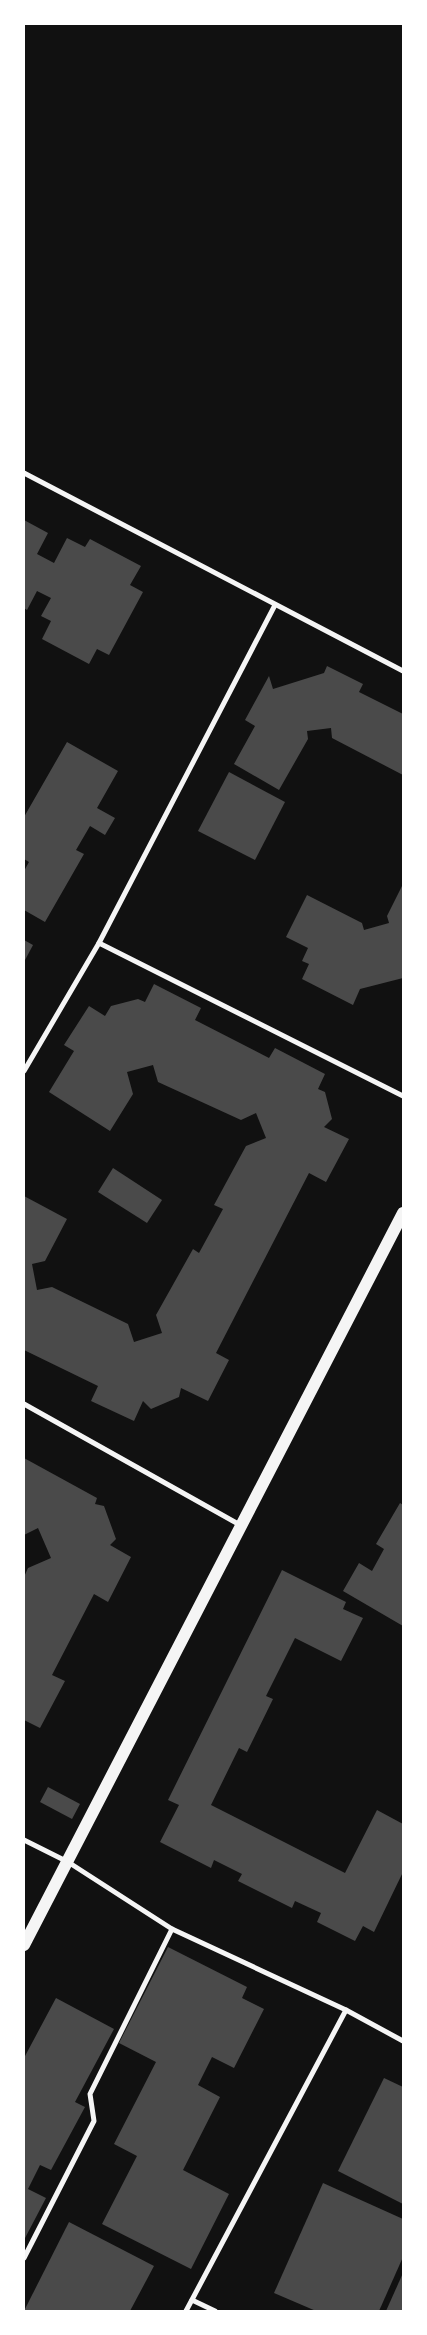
<svg xmlns="http://www.w3.org/2000/svg" width="427" height="2335" font-family="Montserrat,sans-serif">
  <style>
    .building { fill: #4a4a4a }
    .lines { fill: none; stroke-linecap: round; stroke-linejoin: round }
    .minor { stroke: #f5f5f5; stroke-width: 5 }
    .primary { stroke: #f5f5f5; stroke-width: 12 }
  </style>
  <rect width="100%" height="100%" fill="#111"/>
  <g class="building">
    <path d="M 24,520 L 48,533 L 37,554 L 54,563 L 67,538 L 85,547 L 90,539 L 141,566 L 130,585 L 143,592 L 109,655 L 97,649 L 89,664 L 42,639 L 51,621 L 41,616 L 51,598 L 37,591 L 27,610 L 24,608 Z"/>
    <path d="M 327,666 L 363,684 L 359,692 L 403,714 L 403,775 L 332,738 L 331,728 L 307,731 L 308,739 L 279,790 L 234,764 L 255,726 L 245,720 L 269,676 L 273,689 L 324,673 Z"/>
    <path d="M 67,742 L 118,771 L 97,808 L 115,818 L 105,835 L 90,826 L 76,850 L 84,854 L 45,922 L 24,910 L 24,871 L 29,862 L 24,859 L 24,817 Z"/>
    <path d="M 229,772 L 285,802 L 255,860 L 198,831 Z"/>
    <path d="M 403,884 L 403,978 L 360,989 L 353,1005 L 302,979 L 309,964 L 302,961 L 308,948 L 286,937 L 307,895 L 362,923 L 364,930 L 389,923 L 387,916 Z"/>
    <path d="M 24,940 L 33,945 L 24,962 Z"/>
    <path d="M 154,984 L 201,1008 L 195,1020 L 269,1058 L 275,1048 L 325,1074 L 318,1089 L 325,1092 L 332,1119 L 324,1127 L 349,1139 L 326,1182 L 309,1173 L 216,1353 L 229,1360 L 208,1401 L 181,1388 L 179,1397 L 151,1409 L 143,1401 L 134,1421 L 91,1401 L 98,1386 L 24,1350 L 24,1196 L 67,1219 L 45,1261 L 32,1264 L 37,1290 L 52,1287 L 128,1324 L 134,1342 L 162,1333 L 156,1315 L 193,1249 L 199,1253 L 223,1209 L 214,1205 L 246,1146 L 266,1138 L 256,1113 L 241,1120 L 158,1082 L 153,1065 L 127,1072 L 133,1094 L 110,1131 L 49,1092 L 74,1051 L 64,1045 L 89,1006 L 105,1016 L 111,1006 L 138,999 L 145,1002 Z"/>
    <path d="M 113,1168 L 162,1200 L 147,1223 L 98,1192 Z"/>
    <path d="M 24,1458 L 97,1498 L 95,1504 L 104,1506 L 116,1539 L 110,1545 L 131,1557 L 108,1602 L 94,1594 L 52,1675 L 65,1681 L 40,1728 L 24,1720 L 24,1577 L 28,1568 L 51,1558 L 38,1528 L 24,1535 Z"/>
    <path d="M 400,1503 L 403,1505 L 403,1626 L 343,1591 L 359,1563 L 372,1571 L 384,1549 L 376,1544 Z"/>
    <path d="M 282,1570 L 346,1602 L 343,1609 L 363,1618 L 341,1661 L 295,1638 L 266,1696 L 273,1699 L 247,1752 L 239,1748 L 211,1805 L 345,1873 L 377,1810 L 403,1824 L 403,1872 L 374,1932 L 363,1926 L 355,1941 L 317,1922 L 321,1913 L 295,1901 L 292,1908 L 238,1881 L 242,1874 L 214,1860 L 211,1868 L 160,1842 L 179,1805 L 168,1800 Z"/>
    <path d="M 48,1787 L 80,1804 L 72,1819 L 40,1802 Z"/>
    <path d="M 168,1947 L 247,1987 L 242,1998 L 264,2009 L 234,2068 L 212,2057 L 198,2085 L 220,2097 L 183,2170 L 229,2194 L 191,2269 L 102,2224 L 137,2156 L 114,2144 L 156,2062 L 119,2043 Z"/>
    <path d="M 56,1998 L 114,2029 L 75,2102 L 85,2107 L 51,2170 L 40,2165 L 28,2189 L 46,2198 L 24,2240 L 24,2058 Z"/>
    <path d="M 384,2078 L 403,2087 L 403,2204 L 338,2171 Z"/>
    <path d="M 323,2183 L 403,2219 L 403,2257 L 379,2311 L 316,2311 L 274,2293 Z"/>
    <path d="M 69,2222 L 154,2266 L 130,2311 L 24,2311 Z"/>
    <path d="M 403,2273 L 403,2311 L 386,2311 Z"/>
  </g>
  <g class="lines">
    <g class="minor">
      <path d="M 24,473 L 403,671"/>
      <path d="M 99,943 L 275,605"/>
      <path d="M 24,1071 L 99,943 L 403,1096"/>
      <path d="M 24,1404 L 240,1525"/>
      <path d="M 24,1840 L 68,1862 L 172,1929 L 346,2010 L 403,2041"/>
      <path d="M 24,2258 L 94,2121 L 90,2094 L 172,1929"/>
      <path d="M 192,2300 L 215,2311"/>
      <path d="M 186,2311 L 346,2010"/>
    </g>
    <path class="primary" d="M 24,1945 L 403,1213"/>
  </g>
  <rect width="427" height="2335" fill="none" stroke="#ffffff" stroke-width="50"/>
</svg>
